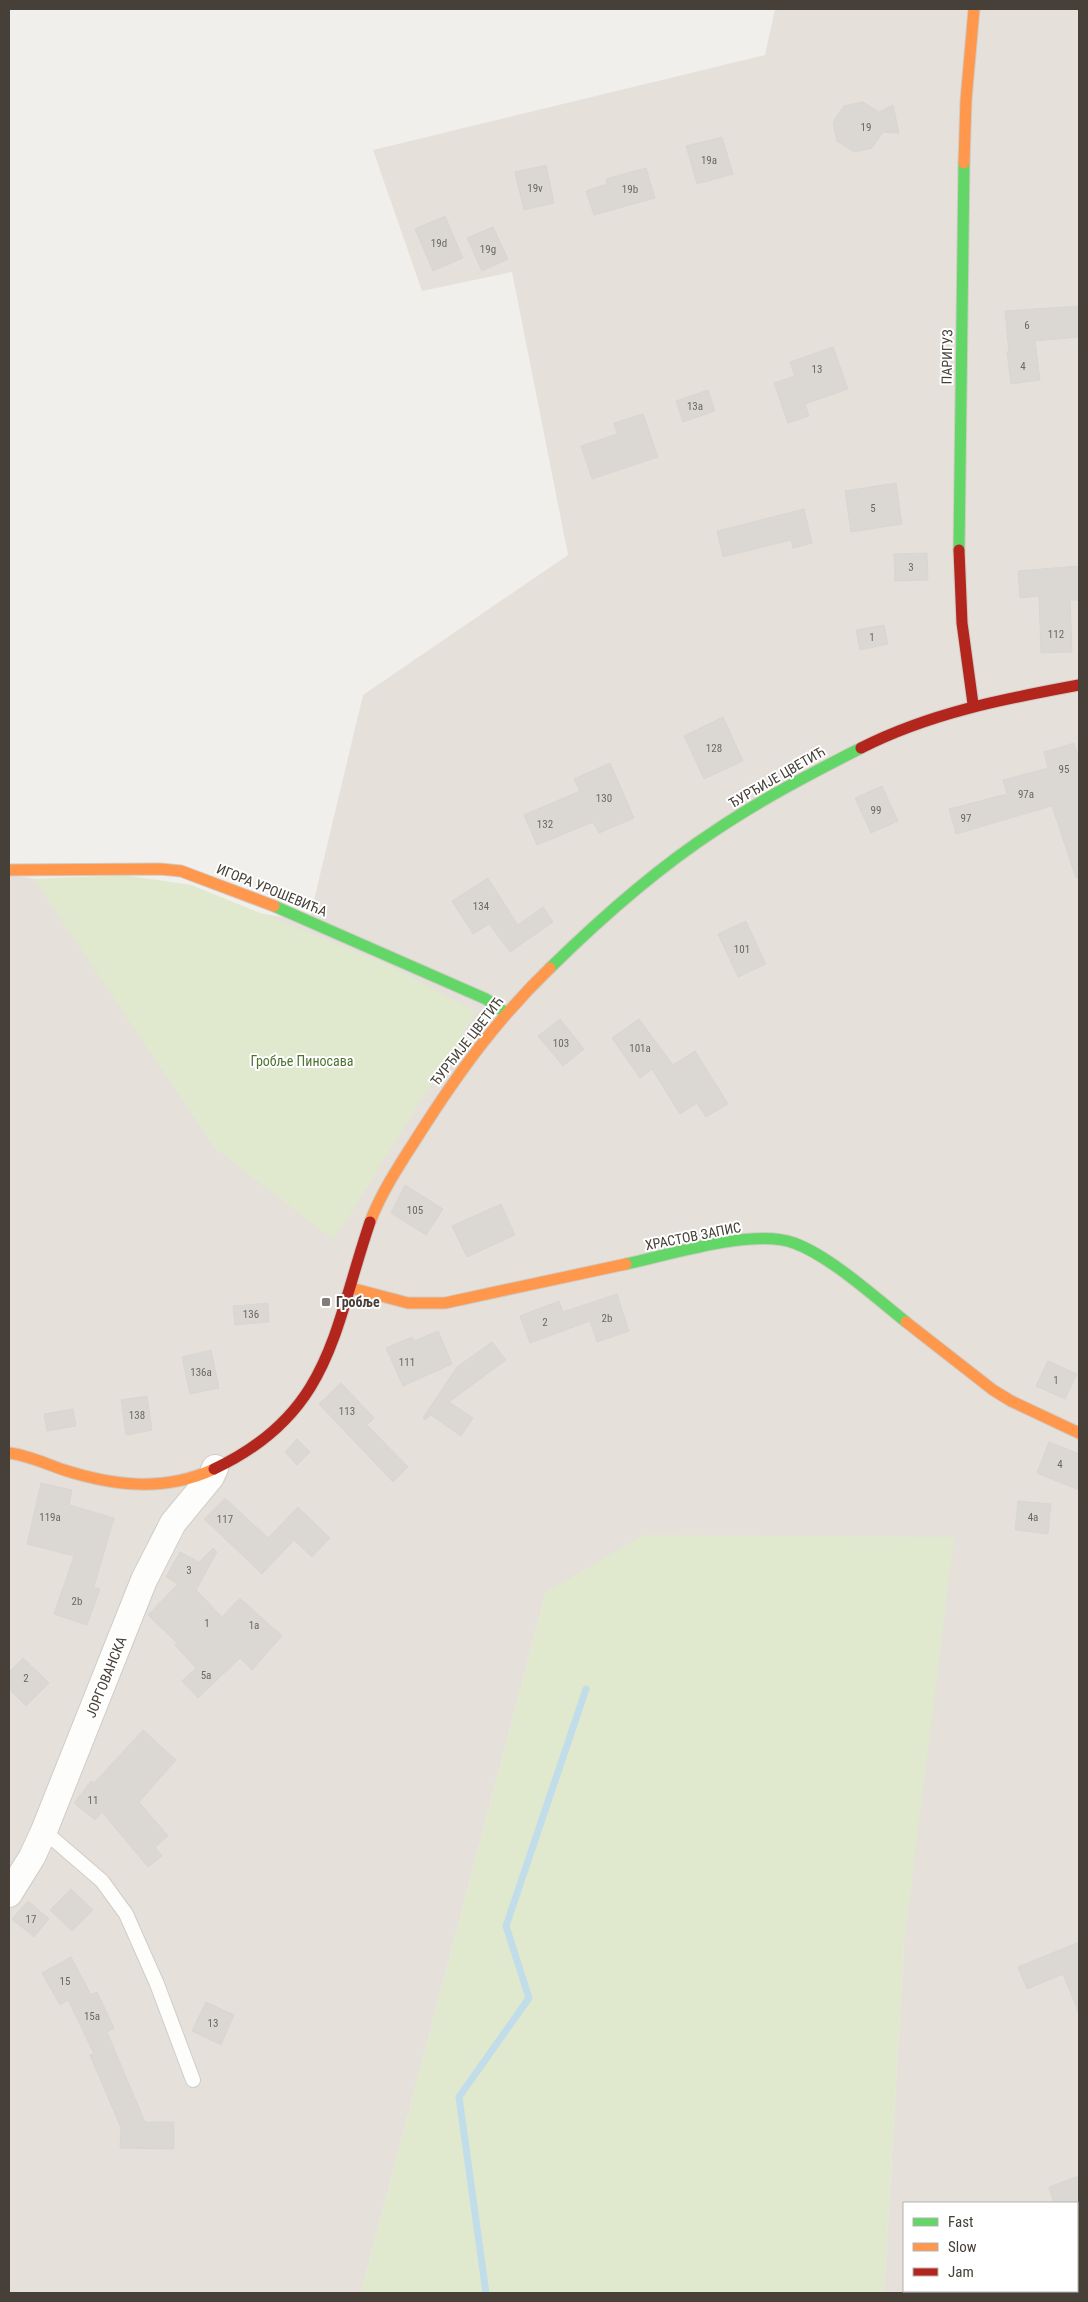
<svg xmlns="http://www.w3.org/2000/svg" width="1088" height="2302" font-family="'Roboto Condensed',sans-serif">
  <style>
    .residential { fill: #e5e0da; fill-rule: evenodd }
    .green { fill: #e0e9ce }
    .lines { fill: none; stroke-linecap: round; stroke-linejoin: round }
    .stream { stroke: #c1ddea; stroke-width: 7 }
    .building { fill: #dbd8d4; stroke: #d9d6d1 }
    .lane-casing { stroke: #cfcdc9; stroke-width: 16 }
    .street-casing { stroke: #cfcdc9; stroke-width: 28 }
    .fast-casing { stroke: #d0cbc3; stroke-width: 13 }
    .slow-casing { stroke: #d0cbc3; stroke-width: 13 }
    .jam-casing { stroke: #d0cbc3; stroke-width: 13 }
    .lane { stroke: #fdfdfc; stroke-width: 14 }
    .street { stroke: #fdfdfc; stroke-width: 26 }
    .fast { stroke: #63d668; stroke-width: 11 }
    .slow { stroke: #ff974d; stroke-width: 11 }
    .jam { stroke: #b3261e; stroke-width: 11 }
    .poi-dot { fill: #827d77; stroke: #fff; stroke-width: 2 }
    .labels { text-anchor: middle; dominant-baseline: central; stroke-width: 4; stroke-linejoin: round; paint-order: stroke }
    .number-label { font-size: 11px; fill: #6c6760 }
    .street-label { font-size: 14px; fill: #464038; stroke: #fff }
    .park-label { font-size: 14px; fill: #4e7330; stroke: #fff }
    .poi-label { font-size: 14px; font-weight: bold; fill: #464038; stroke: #fff; text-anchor: start }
  </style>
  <rect width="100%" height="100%" fill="#f1efeb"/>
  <path class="residential" d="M 775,9 L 1079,9 L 1079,2293 L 884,2293 L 904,1944 L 546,1592 L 361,2293 L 9,2293 L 9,875 L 309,921 L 363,695 L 568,555 L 512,272 L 422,291 L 373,150 L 765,55 ZM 904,2203 L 1077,2203 L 1077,2291 L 904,2291 Z"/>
  <g class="green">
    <path d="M 123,875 L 191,885 L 389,965 L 476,1012 L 334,1240 L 215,1148 L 34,879 Z"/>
    <path d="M 644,1535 L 954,1537 L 904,1944 L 884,2293 L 361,2293 L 546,1592 Z"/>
  </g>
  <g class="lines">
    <path class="stream" d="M 486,2293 L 459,2097 L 529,1998 L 506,1926 L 586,1689"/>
  </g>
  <g class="building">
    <path d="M 863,102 L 879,112 L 893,105 L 899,133 L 883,132 L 872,148 L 854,152 L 837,141 L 833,122 L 844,106 Z"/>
    <path d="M 722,137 L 733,174 L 697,184 L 686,146 Z"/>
    <path d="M 546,165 L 554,203 L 524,210 L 515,172 Z"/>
    <path d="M 646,168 L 655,198 L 594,215 L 586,191 L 607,184 L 606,179 Z"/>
    <path d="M 445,216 L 463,258 L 433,271 L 415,229 Z"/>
    <path d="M 493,227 L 508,259 L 482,271 L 467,238 Z"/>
    <path d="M 1079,306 L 1079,337 L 1035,341 L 1040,380 L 1011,384 L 1007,352 L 1009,352 L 1005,311 Z"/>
    <path d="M 833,347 L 848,389 L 805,404 L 809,416 L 788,423 L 774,383 L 795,376 L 790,362 Z"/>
    <path d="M 708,390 L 715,411 L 683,422 L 676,401 Z"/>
    <path d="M 643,414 L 658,457 L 592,479 L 581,446 L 617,434 L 614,423 Z"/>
    <path d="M 896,483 L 902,524 L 851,532 L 845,491 Z"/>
    <path d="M 804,509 L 812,543 L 793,548 L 791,540 L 723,557 L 717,531 Z"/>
    <path d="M 927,553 L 928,580 L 895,581 L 894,554 Z"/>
    <path d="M 1079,566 L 1079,600 L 1070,600 L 1072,652 L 1041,653 L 1039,596 L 1020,598 L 1018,571 Z"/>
    <path d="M 884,625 L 888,644 L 860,650 L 856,630 Z"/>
    <path d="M 723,717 L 743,761 L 704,779 L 684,736 Z"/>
    <path d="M 1074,743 L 1079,759 L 1079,877 L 1076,878 L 1052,806 L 956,834 L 949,809 L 1007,794 L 1003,780 L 1048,768 L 1044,752 Z"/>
    <path d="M 610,763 L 634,818 L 599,833 L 593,822 L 537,845 L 524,815 L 580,791 L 574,779 Z"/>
    <path d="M 882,786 L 898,821 L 871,833 L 855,798 Z"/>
    <path d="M 488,878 L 518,925 L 543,907 L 553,922 L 510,952 L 489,924 L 473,934 L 452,901 Z"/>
    <path d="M 746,921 L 766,964 L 738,977 L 718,934 Z"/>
    <path d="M 560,1019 L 584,1049 L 563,1066 L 538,1036 Z"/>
    <path d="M 639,1019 L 673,1065 L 695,1051 L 728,1104 L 706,1117 L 697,1103 L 680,1114 L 652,1069 L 640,1078 L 612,1038 Z"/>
    <path d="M 405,1185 L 443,1209 L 426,1235 L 391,1213 Z"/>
    <path d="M 501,1204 L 515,1235 L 467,1257 L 452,1226 Z"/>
    <path d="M 617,1294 L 629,1331 L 597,1342 L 590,1321 L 530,1343 L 520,1316 L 559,1301 L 563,1312 Z"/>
    <path d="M 268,1303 L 269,1322 L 235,1325 L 233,1306 Z"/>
    <path d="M 438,1331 L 452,1364 L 403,1386 L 386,1348 L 412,1337 L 414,1341 Z"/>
    <path d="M 492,1342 L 506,1360 L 449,1402 L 473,1418 L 461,1436 L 431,1415 L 425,1420 L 423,1418 L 457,1367 Z"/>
    <path d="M 211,1350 L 219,1388 L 190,1394 L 182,1357 Z"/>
    <path d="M 1048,1361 L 1077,1374 L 1065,1399 L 1036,1386 Z"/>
    <path d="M 341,1383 L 374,1418 L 367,1425 L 408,1467 L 393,1482 L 319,1404 Z"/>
    <path d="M 147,1396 L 152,1430 L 126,1435 L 121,1400 Z"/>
    <path d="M 73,1409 L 76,1426 L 47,1431 L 44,1414 Z"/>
    <path d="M 297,1439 L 310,1452 L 297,1465 L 285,1452 Z"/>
    <path d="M 1049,1442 L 1079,1454 L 1079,1490 L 1037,1473 Z"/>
    <path d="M 41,1483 L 72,1490 L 69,1505 L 114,1518 L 94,1587 L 100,1589 L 87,1625 L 54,1614 L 74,1556 L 27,1544 Z"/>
    <path d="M 225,1498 L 268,1538 L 298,1507 L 330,1538 L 312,1557 L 294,1540 L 262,1574 L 204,1519 Z"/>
    <path d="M 1018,1501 L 1051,1504 L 1048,1534 L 1015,1530 Z"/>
    <path d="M 213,1548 L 217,1552 L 196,1590 L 222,1617 L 240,1598 L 282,1636 L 252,1670 L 240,1658 L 198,1698 L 182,1681 L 196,1668 L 175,1645 L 177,1643 L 148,1615 L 178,1584 L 166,1577 L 180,1552 L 199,1562 Z"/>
    <path d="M 23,1658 L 49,1683 L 26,1706 L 9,1689 L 9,1672 Z"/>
    <path d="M 143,1730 L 176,1760 L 139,1802 L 168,1836 L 155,1847 L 162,1856 L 148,1867 L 102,1812 L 95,1820 L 74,1803 L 91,1781 L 94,1783 Z"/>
    <path d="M 71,1889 L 93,1910 L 72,1931 L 50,1910 Z"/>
    <path d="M 28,1901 L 49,1919 L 34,1937 L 12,1919 Z"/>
    <path d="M 1079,1942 L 1079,2013 L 1063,1974 L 1027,1989 L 1018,1967 Z"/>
    <path d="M 71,1957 L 91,1995 L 97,1992 L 114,2028 L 107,2032 L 145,2122 L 174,2122 L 174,2149 L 120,2148 L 121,2128 L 90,2055 L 94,2054 L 68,2000 L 60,2005 L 42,1973 Z"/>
    <path d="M 206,2002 L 234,2015 L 221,2045 L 192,2031 Z"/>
    <path d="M 1079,2176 L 1079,2203 L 1054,2203 L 1049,2187 Z"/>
  </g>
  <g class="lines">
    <g class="lane-casing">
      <path id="lane" d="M 44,1831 L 102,1881 L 126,1914 L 157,1984 L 193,2080"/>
    </g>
    <g class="street-casing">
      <path id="street" d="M 9,1894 L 32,1857 L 44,1831 L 144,1580 L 173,1523 L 211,1477 L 215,1468"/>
    </g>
    <g class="fast-casing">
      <g id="fast">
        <path d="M 959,550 L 964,163"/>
        <path d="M 274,906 L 486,999 L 506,1013"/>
        <path d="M 550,968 C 601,918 656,869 716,830 C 762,799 812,773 861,748"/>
        <path d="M 626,1264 C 669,1255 753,1228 794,1243 C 830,1256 876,1298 906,1322"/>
      </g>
    </g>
    <g class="slow-casing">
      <g id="slow">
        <path d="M 964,163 L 966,100 L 974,9"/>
        <path d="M 9,870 L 160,869 L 181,871 L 274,906"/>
        <path d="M 370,1222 C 382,1191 400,1164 418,1136 C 458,1073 497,1019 550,968"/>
        <path d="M 351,1288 L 408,1303 L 445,1303 L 626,1264"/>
        <path d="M 906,1322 L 993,1390 L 1011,1401 L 1079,1433"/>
        <path d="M 9,1453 C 28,1455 46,1464 64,1470 C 114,1486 165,1492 214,1469"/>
      </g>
    </g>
    <g class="jam-casing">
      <g id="jam">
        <path d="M 959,550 L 962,623 L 973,704"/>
        <path d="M 861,748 C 930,713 1003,699 1079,685"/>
        <path d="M 214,1469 C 331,1414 333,1331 370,1222"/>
      </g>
    </g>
    <use href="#lane" class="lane"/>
    <use href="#street" class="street"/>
    <use href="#fast" class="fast"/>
    <use href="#slow" class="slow"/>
    <use href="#jam" class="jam"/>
  </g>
  <rect class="poi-dot" x="321" y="1297" width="10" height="10" rx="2.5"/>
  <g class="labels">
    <g class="number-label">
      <text x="866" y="127">19</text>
      <text x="709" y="160">19a</text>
      <text x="535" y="188">19v</text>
      <text x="630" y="189">19b</text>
      <text x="439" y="243">19d</text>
      <text x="488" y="249">19g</text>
      <text x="1027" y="325">6</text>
      <text x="1023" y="366">4</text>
      <text x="817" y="369">13</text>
      <text x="695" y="406">13a</text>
      <text x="873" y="508">5</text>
      <text x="911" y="567">3</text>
      <text x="1056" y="634">112</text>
      <text x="872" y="637">1</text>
      <text x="714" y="748">128</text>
      <text x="1064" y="769">95</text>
      <text x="1026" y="794">97a</text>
      <text x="604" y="798">130</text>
      <text x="876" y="810">99</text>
      <text x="966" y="818">97</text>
      <text x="545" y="824">132</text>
      <text x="481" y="906">134</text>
      <text x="742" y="949">101</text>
      <text x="561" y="1043">103</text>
      <text x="640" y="1048">101a</text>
      <text x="415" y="1210">105</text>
      <text x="251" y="1314">136</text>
      <text x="607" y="1318">2b</text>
      <text x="545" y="1322">2</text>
      <text x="407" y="1362">111</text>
      <text x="201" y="1372">136a</text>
      <text x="1056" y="1380">1</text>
      <text x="347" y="1411">113</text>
      <text x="137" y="1415">138</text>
      <text x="1060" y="1464">4</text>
      <text x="50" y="1517">119a</text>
      <text x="1033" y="1517">4a</text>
      <text x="225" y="1519">117</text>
      <text x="189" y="1570">3</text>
      <text x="77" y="1601">2b</text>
      <text x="207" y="1623">1</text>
      <text x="254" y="1625">1a</text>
      <text x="206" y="1675">5a</text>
      <text x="26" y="1678">2</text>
      <text x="93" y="1800">11</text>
      <text x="31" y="1919">17</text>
      <text x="65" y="1981">15</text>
      <text x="92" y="2016">15a</text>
      <text x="213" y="2023">13</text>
    </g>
    <g class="street-label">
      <text transform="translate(947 357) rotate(-89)">ПАРИГУЗ</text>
      <text transform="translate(777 777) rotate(-30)">ЂУРЂИЈЕ ЦВЕТИЋ</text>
      <text transform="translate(272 890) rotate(22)">ИГОРА УРОШЕВИЋА</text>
      <text transform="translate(467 1041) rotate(-52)">ЂУРЂИЈЕ ЦВЕТИЋ</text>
      <text transform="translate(693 1236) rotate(-11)">ХРАСТОВ ЗАПИС</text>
      <text transform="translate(106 1677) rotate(-68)">ЈОРГОВАНСКА</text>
    </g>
    <g class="park-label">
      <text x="302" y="1061">Гробље Пиносава</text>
    </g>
    <g class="poi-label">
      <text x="336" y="1302">Гробље</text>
    </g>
  </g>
  <rect width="1088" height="2302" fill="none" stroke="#464038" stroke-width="20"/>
  <rect x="903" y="2202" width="175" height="90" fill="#ffffff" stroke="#b5b3af"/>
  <rect x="913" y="2218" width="25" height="8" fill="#63d668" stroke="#b5b3af"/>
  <text x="948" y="2227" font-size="15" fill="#464038">Fast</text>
  <rect x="913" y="2243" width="25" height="8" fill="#ff974d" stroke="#b5b3af"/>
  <text x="948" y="2252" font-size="15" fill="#464038">Slow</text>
  <rect x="913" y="2268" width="25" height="8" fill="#b3261e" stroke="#b5b3af"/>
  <text x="948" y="2277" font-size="15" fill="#464038">Jam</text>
</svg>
